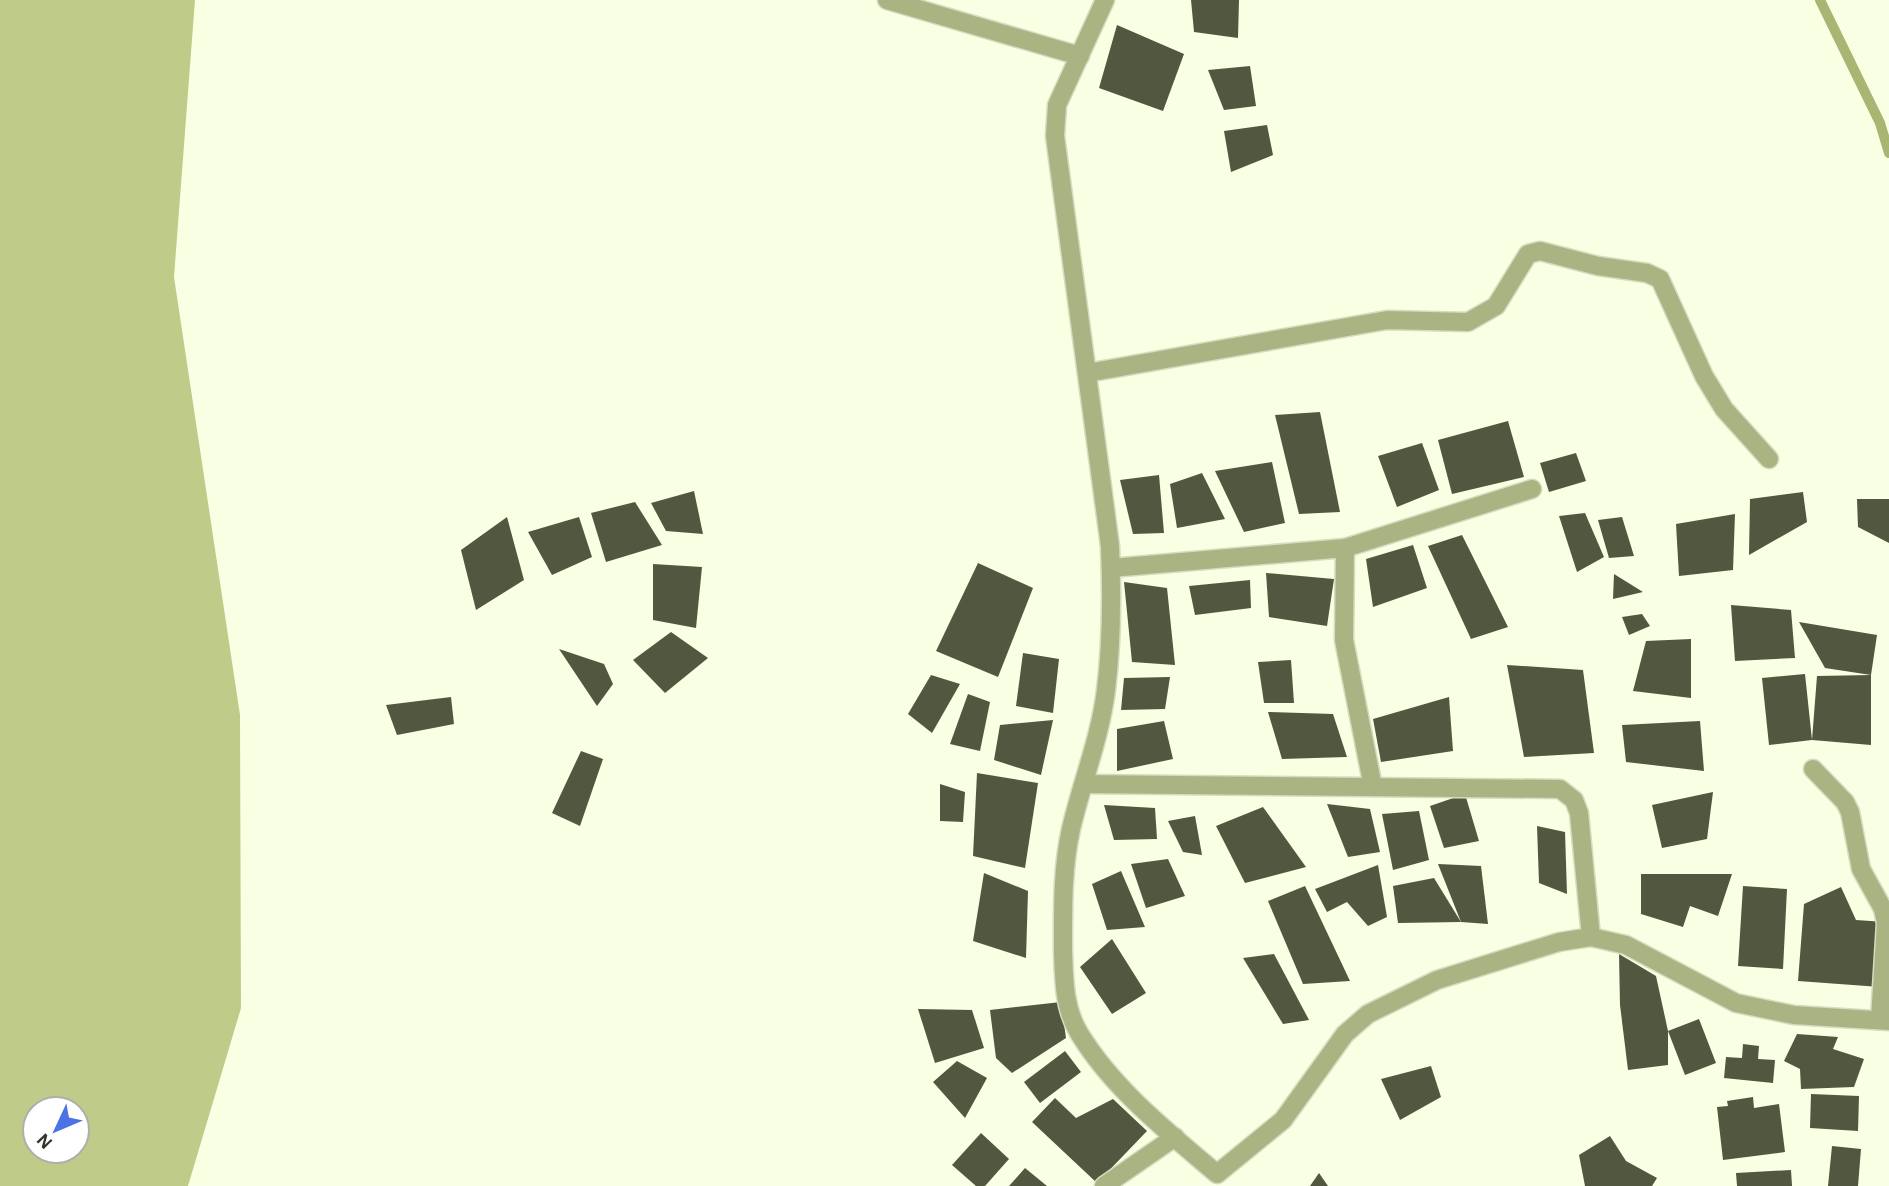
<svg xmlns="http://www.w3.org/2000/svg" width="1889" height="1186" font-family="'Alegreya Sans',sans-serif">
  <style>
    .forest { fill: #bfcc89; fill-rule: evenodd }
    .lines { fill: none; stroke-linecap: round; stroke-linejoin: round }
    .stream { stroke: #a9b573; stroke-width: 10 }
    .building { fill: #52573f }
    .street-casing { stroke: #d6dbc1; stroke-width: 21 }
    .street { stroke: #aab483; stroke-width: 18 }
  </style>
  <rect width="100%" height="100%" fill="#f9ffe2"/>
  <path class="forest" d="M 0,0 L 195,0 L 174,277 L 240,715 L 241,1008 L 188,1186 L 0,1186 ZM 35,1109 L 77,1109 L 77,1151 L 35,1151 Z"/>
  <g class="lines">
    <path class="stream" d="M 1820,0 L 1880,123 L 1889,153"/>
  </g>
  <g class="building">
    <path d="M 1191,0 L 1239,0 L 1238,38 L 1194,32 Z"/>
    <path d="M 1117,25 L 1184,54 L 1163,111 L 1099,88 Z"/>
    <path d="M 1250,66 L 1256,106 L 1224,110 L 1208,70 Z"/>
    <path d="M 1267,125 L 1273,155 L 1231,172 L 1224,131 Z"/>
    <path d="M 1320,412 L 1340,512 L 1299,514 L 1275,415 Z"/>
    <path d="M 1508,421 L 1524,477 L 1452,494 L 1438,440 Z"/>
    <path d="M 1422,443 L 1439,490 L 1397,507 L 1378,456 Z"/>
    <path d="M 1576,453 L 1586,481 L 1549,492 L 1540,463 Z"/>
    <path d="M 1272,462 L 1285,523 L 1244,532 L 1215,471 Z"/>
    <path d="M 1202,473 L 1225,519 L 1177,528 L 1170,484 Z"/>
    <path d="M 1159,475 L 1164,533 L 1133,534 L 1120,480 Z"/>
    <path d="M 694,491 L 703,534 L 666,531 L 651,503 Z"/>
    <path d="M 1803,492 L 1807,522 L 1749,555 L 1750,499 Z"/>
    <path d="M 1857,499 L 1889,499 L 1889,543 L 1858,527 Z"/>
    <path d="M 635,502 L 662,545 L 606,562 L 591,513 Z"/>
    <path d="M 1585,513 L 1604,557 L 1577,572 L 1559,516 Z"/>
    <path d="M 1735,514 L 1733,570 L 1679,576 L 1676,524 Z"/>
    <path d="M 507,517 L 524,580 L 476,610 L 461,550 Z"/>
    <path d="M 579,517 L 592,557 L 552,575 L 528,532 Z"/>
    <path d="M 1622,517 L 1634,556 L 1609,558 L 1598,520 Z"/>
    <path d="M 1462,535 L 1508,627 L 1471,639 L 1428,546 Z"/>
    <path d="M 1413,545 L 1427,588 L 1373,607 L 1366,559 Z"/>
    <path d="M 978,563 L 1033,588 L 998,677 L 936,651 Z"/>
    <path d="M 653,564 L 702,567 L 696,628 L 653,620 Z"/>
    <path d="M 1266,573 L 1334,579 L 1327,626 L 1269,617 Z"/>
    <path d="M 1614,574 L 1643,592 L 1613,599 Z"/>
    <path d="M 1250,580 L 1251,608 L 1195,615 L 1189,586 Z"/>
    <path d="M 1124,582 L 1167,588 L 1175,665 L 1132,662 Z"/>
    <path d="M 1731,605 L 1791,610 L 1795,658 L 1735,661 Z"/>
    <path d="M 1642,614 L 1650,626 L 1629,635 L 1622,617 Z"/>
    <path d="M 1799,622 L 1877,635 L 1871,675 L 1825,668 Z"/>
    <path d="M 671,632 L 708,658 L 665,693 L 633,660 Z"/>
    <path d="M 1691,639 L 1691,698 L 1633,691 L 1646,641 Z"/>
    <path d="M 559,649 L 604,664 L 613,684 L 597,706 Z"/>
    <path d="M 1023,653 L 1059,659 L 1053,713 L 1016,706 Z"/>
    <path d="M 1291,660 L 1294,703 L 1264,703 L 1258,662 Z"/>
    <path d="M 1507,665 L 1583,670 L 1594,753 L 1524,757 Z"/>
    <path d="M 1805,674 L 1812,740 L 1817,676 L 1871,675 L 1871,745 L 1812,740 L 1769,745 L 1762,678 Z"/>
    <path d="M 931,675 L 960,684 L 932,733 L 908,714 Z"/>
    <path d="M 1170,677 L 1165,709 L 1121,710 L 1124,678 Z"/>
    <path d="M 968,694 L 990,702 L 980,751 L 950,744 Z"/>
    <path d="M 451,697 L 454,724 L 397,735 L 386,705 Z"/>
    <path d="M 1449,697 L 1453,751 L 1381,762 L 1373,719 Z"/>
    <path d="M 1268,712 L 1333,714 L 1347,757 L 1282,759 Z"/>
    <path d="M 1053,720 L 1041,775 L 994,760 L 1000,725 Z"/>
    <path d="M 1164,721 L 1173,759 L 1117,771 L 1117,729 Z"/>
    <path d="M 1700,721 L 1704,771 L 1626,762 L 1622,725 Z"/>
    <path d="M 581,751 L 603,759 L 580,826 L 552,813 Z"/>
    <path d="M 977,773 L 1038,783 L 1025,868 L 973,856 Z"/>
    <path d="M 940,784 L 965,792 L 963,822 L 940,821 Z"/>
    <path d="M 1713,792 L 1707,839 L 1662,848 L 1652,805 Z"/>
    <path d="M 1465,794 L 1479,841 L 1444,848 L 1430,806 Z"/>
    <path d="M 1327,804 L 1370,809 L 1380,852 L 1348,857 Z"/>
    <path d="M 1104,805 L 1155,808 L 1157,839 L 1114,840 Z"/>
    <path d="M 1263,807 L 1306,867 L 1245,883 L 1216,826 Z"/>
    <path d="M 1419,811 L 1429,860 L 1393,870 L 1382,814 Z"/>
    <path d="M 1195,816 L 1202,855 L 1183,852 L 1168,821 Z"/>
    <path d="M 1537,826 L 1565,832 L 1567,894 L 1539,883 Z"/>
    <path d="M 1168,859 L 1185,896 L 1146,908 L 1131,864 Z"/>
    <path d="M 1438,864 L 1481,866 L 1488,924 L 1461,922 Z"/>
    <path d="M 1378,865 L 1387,917 L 1368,926 L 1347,902 L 1327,912 L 1315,889 Z"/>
    <path d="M 1121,871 L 1145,927 L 1107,930 L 1092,884 Z"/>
    <path d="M 984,873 L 1028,891 L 1026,958 L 973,941 Z"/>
    <path d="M 1641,874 L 1732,874 L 1718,916 L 1690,906 L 1683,927 L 1641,914 Z"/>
    <path d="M 1434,878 L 1461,922 L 1398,923 L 1393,886 Z"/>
    <path d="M 1305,886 L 1350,981 L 1303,984 L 1268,901 Z"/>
    <path d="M 1743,886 L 1787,889 L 1783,969 L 1738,966 Z"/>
    <path d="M 1841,887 L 1856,920 L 1885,922 L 1880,987 L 1798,981 L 1804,904 Z"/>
    <path d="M 1112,939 L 1146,993 L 1112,1014 L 1080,967 Z"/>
    <path d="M 1274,954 L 1309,1020 L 1283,1024 L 1243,958 Z"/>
    <path d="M 1619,954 L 1656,976 L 1668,1031 L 1668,1065 L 1628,1070 L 1620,1005 Z"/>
    <path d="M 1061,1002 L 1066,1038 L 1012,1073 L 996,1058 L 990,1010 Z"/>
    <path d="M 918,1009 L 972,1010 L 984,1048 L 935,1063 Z"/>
    <path d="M 1699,1019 L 1716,1063 L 1685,1075 L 1668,1031 Z"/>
    <path d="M 1797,1034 L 1838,1037 L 1833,1049 L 1864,1059 L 1854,1087 L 1801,1089 L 1800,1069 L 1784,1061 Z"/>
    <path d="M 1743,1044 L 1759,1046 L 1758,1059 L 1775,1060 L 1773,1083 L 1724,1078 L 1726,1057 L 1742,1058 Z"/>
    <path d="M 1065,1051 L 1081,1072 L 1040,1103 L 1024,1082 Z"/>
    <path d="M 957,1061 L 987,1078 L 965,1118 L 933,1082 Z"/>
    <path d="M 1431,1066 L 1441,1097 L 1400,1120 L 1381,1079 Z"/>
    <path d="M 1811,1094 L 1859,1096 L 1858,1131 L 1810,1128 Z"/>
    <path d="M 1753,1097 L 1754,1108 L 1779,1104 L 1785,1152 L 1723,1160 L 1717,1107 L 1728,1106 L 1727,1101 Z"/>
    <path d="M 1055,1098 L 1076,1118 L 1113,1099 L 1147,1131 L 1097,1183 L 1032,1122 Z"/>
    <path d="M 981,1133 L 1009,1159 L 985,1186 L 976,1186 L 952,1165 Z"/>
    <path d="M 1610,1136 L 1626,1161 L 1657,1178 L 1652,1186 L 1585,1186 L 1579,1155 Z"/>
    <path d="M 1832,1146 L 1861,1149 L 1858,1186 L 1828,1186 Z"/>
    <path d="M 1025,1168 L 1047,1186 L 1009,1186 Z"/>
    <path d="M 1791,1170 L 1792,1186 L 1737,1186 L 1736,1173 Z"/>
    <path d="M 1319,1173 L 1328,1186 L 1310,1186 Z"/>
  </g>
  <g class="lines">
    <g class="street-casing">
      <g id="street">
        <path d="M 887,0 L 1080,56"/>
        <path d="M 1105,0 L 1057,105 L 1055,136 L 1110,546 C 1112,594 1112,642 1106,690 C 1100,738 1082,782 1071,829 C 1062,869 1063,911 1063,951 C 1064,980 1064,1008 1079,1033 C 1113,1089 1168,1132 1217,1174 L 1283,1120 L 1345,1034 L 1368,1014 L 1437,980 L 1559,942 L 1591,937 L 1626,945 L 1736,1003 L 1794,1015 L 1889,1021"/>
        <path d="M 1087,373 L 1387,320 L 1468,322 L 1496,306 L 1528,254 L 1540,251 L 1598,266 L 1647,273 L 1660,279 L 1704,376 L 1724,409 L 1769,459"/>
        <path d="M 1345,548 L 1532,489"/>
        <path d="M 1111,568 L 1345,548 L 1344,640 L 1373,787"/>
        <path d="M 1813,769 L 1845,802 L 1850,812 L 1861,869 L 1883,909 L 1886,923 L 1880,1020"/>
        <path d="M 1084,784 L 1560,789 L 1574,800 L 1579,813 L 1591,937"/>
        <path d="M 1104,1186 L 1175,1137"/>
      </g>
    </g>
    <use href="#street" class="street"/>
  </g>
  <g transform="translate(56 1130) rotate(226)"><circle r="33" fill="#ffffff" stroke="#aeafaa" stroke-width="2"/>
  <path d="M0-5L12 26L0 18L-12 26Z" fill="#4c72e5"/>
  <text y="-10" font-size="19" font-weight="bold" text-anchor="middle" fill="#34362b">N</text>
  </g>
</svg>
